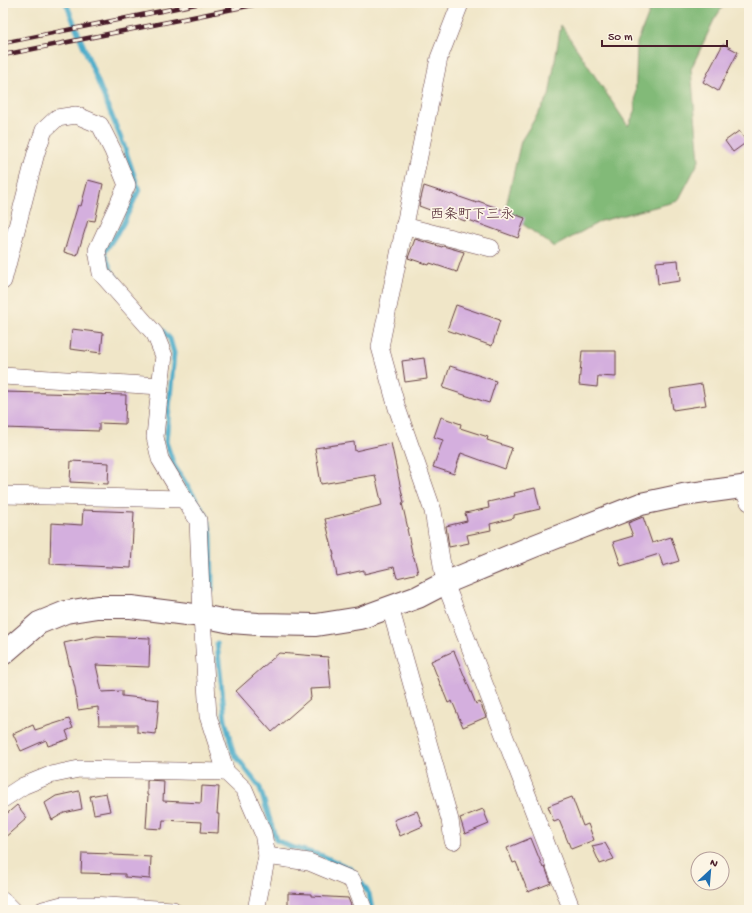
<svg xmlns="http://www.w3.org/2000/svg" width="752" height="913" font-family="'Gochi Hand','Klee One',sans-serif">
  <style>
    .forest { fill: #82ba78; stroke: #666c52 }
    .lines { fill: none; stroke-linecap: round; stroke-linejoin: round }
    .stream { stroke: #49abc9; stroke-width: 5 }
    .building { fill: #d4afde }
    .street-casing { stroke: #633d43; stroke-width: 18 }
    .secondary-casing { stroke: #633d43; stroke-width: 24 }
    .street { stroke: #fff; stroke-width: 17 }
    .secondary { stroke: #fff; stroke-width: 22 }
    .rail-casing { stroke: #4a1f2b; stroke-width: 4.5 }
    .rail { stroke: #fcf5e5; stroke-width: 3; stroke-dasharray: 9; stroke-linecap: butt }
    .labels { text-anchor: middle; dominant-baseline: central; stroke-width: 3.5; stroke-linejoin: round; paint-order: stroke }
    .quarter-label { font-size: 14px; fill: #4a1f2b; stroke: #fcf5e5 }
  </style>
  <rect width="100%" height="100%" fill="#fcf5e5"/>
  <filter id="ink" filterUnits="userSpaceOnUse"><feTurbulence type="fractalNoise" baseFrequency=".025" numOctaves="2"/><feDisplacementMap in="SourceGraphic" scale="8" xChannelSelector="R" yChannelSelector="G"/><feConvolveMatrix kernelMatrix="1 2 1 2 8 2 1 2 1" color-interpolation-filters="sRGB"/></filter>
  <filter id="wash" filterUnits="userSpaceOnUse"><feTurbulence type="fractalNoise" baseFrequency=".012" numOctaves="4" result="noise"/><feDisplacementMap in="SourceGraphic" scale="16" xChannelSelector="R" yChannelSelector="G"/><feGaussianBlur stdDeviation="0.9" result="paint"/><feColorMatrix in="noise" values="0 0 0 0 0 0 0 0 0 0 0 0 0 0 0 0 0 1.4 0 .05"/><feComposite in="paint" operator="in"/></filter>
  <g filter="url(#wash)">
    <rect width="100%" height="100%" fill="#f0e6c8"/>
    <path class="forest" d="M 653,3 L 725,3 L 714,20 L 691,69 L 699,161 L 678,201 L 601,221 L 554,247 L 505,211 L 521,141 L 549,96 L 561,25 L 628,126 L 635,112 L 637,43 Z"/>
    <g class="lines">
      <g class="stream">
        <path d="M 66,3 L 124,146 L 139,190 L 123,224 L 104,253 L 113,274 L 116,277"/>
        <path d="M 159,327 L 170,339 L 174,353 L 166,442 L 174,465 L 206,515 L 211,533 L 212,591"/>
        <path d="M 217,643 L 225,719 L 233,752 L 260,788 L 276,840 L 291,847 L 323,856 L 351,869 L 356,876"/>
        <path d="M 361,882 L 369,894 L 372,910"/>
      </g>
    </g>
    <g id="blocks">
      <g class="building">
        <path d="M 723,44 L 738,52 L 718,91 L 703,82 Z"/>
        <path d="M 739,131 L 747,142 L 733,152 L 725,141 Z"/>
        <path d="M 88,180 L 103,184 L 95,221 L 88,220 L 77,256 L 64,252 L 78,205 L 81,206 Z"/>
        <path d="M 424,186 L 451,195 L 451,194 L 477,203 L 478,201 L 525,218 L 518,238 L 466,219 L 465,221 L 438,211 L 438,213 L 419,206 Z"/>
        <path d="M 415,239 L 442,247 L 443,246 L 464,252 L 457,272 L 430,263 L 429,265 L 408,258 Z"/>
        <path d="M 678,260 L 680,281 L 658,284 L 656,262 Z"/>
        <path d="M 456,305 L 500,320 L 492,346 L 447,330 Z"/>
        <path d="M 72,329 L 103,333 L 101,353 L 70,349 Z"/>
        <path d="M 582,351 L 616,351 L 616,377 L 598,376 L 597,387 L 579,385 Z"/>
        <path d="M 424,358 L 427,379 L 405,382 L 402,361 Z"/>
        <path d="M 450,366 L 496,381 L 489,403 L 443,388 Z"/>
        <path d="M 702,384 L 706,405 L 673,410 L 670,389 Z"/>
        <path d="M 3,392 L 126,395 L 125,424 L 99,423 L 99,431 L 3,428 Z"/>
        <path d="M 441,417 L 461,424 L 460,428 L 488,437 L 487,440 L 512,448 L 505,469 L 461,453 L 454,474 L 433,467 L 443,440 L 434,437 Z"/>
        <path d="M 354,442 L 355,451 L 391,443 L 404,503 L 402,503 L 408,529 L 407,529 L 413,557 L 414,557 L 418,573 L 397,578 L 394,567 L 364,574 L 364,570 L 337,576 L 333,555 L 334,555 L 325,519 L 382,505 L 375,475 L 321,484 L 315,448 Z"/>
        <path d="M 71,461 L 109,463 L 108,484 L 70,482 Z"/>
        <path d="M 535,488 L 540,509 L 514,515 L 514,518 L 490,524 L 491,530 L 467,535 L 469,543 L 449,547 L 446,526 L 467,521 L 465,513 L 489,508 L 488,502 L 515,496 L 514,493 Z"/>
        <path d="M 83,510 L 134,512 L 131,568 L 50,564 L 51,523 L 82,525 Z"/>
        <path d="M 643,517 L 652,543 L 671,537 L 679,561 L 663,566 L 659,554 L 621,566 L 613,542 L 633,536 L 628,523 Z"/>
        <path d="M 96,636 L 150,638 L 149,667 L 96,665 L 102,692 L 122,691 L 122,696 L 159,700 L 156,734 L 137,732 L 137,725 L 99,725 L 98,707 L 78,710 L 75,688 L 64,643 Z"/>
        <path d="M 454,651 L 476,704 L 480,702 L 486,717 L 463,727 L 452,701 L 448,703 L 431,661 Z"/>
        <path d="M 279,653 L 328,657 L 331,688 L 310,689 L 311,698 L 272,732 L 236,691 Z"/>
        <path d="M 69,719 L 73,728 L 66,731 L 69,739 L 48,746 L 46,740 L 21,751 L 13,734 L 33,725 L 35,730 Z"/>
        <path d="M 147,780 L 164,781 L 163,801 L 201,803 L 202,786 L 219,787 L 217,814 L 219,814 L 218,833 L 201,832 L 202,822 L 163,820 L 162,829 L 146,828 L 148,795 L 147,795 Z"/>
        <path d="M 79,791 L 82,809 L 64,813 L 52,820 L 45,803 L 56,796 Z"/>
        <path d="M 106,793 L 110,811 L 94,814 L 90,796 Z"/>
        <path d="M 572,797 L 583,826 L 588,824 L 594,840 L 571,849 L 559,820 L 554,822 L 548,806 Z"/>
        <path d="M 17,805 L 27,818 L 3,839 L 3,817 Z"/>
        <path d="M 483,809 L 489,824 L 465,834 L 460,818 Z"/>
        <path d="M 417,811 L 423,826 L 400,836 L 394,820 Z"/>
        <path d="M 531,838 L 543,868 L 545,867 L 551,883 L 528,892 L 516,862 L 513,863 L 507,848 Z"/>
        <path d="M 605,843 L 614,859 L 600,864 L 592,846 Z"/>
        <path d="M 82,853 L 113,854 L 113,855 L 151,857 L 150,879 L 125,877 L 125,874 L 81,873 Z"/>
        <path d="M 288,893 L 311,894 L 311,896 L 348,898 L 353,910 L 288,910 Z"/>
      </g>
    </g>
  </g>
  <g filter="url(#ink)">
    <use href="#blocks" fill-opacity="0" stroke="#633d43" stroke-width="1"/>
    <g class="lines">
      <g class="street-casing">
        <g id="street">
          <path d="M 459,3 L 460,4 L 439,58 L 380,347 L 397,408 L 433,511 L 445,583 L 572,910"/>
          <path d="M 404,226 L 491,248"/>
          <path d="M 3,281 L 36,153 L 44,130 L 57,118 L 76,115 L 100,125 L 113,151 L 127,185 L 97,250 L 101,273 L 155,334 L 164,356 L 160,386 L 155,437 L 160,459 L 184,499 L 198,520 L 202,616 L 208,716 L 226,772 L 244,789 L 263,833 L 267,856 L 256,910"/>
          <path d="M 3,376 L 160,386"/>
          <path d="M 742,487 L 749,502"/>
          <path d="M 3,495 L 184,499"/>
          <path d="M 390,607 L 450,820 L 453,841"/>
          <path d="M 3,799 L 23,786 L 50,775 L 79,769 L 226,772"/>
          <path d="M 267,856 L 309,862 L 352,880 L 364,910"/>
          <path d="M 3,901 L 12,910"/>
          <path d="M 43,910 L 62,905 L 92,905 L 173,910"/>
        </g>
      </g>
      <g class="secondary-casing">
        <path id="secondary" d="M 3,654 L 39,623 L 66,612 L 97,607 L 131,607 L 202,616 L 231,622 L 258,624 L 316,625 L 360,618 L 418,597 L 445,583 L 534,546 L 641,504 L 683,495 L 749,486"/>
      </g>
      <use href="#street" class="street"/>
      <use href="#secondary" class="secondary"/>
      <g class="rail-casing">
        <g id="rail">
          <path d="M 3,43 L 201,3"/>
          <path d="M 3,55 L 263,3"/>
        </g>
      </g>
      <use href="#rail" class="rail"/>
    </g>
  </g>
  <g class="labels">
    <g class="quarter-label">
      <text x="472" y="215">西条町下三永</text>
    </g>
  </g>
  <rect width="752" height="913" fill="none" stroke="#fcf5e5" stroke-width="16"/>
  <g transform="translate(710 871) rotate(26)"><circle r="19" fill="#fcf5e5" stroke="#b59f9b"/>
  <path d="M0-3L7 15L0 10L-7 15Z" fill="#1f6fb2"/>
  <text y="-6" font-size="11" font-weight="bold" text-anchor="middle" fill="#4a1f2b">N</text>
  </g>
  <path d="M602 40v6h125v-6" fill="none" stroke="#4a1f2b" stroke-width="2"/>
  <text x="608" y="40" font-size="12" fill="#4a1f2b" stroke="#fcf5e5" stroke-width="3" paint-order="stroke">50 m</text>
</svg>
